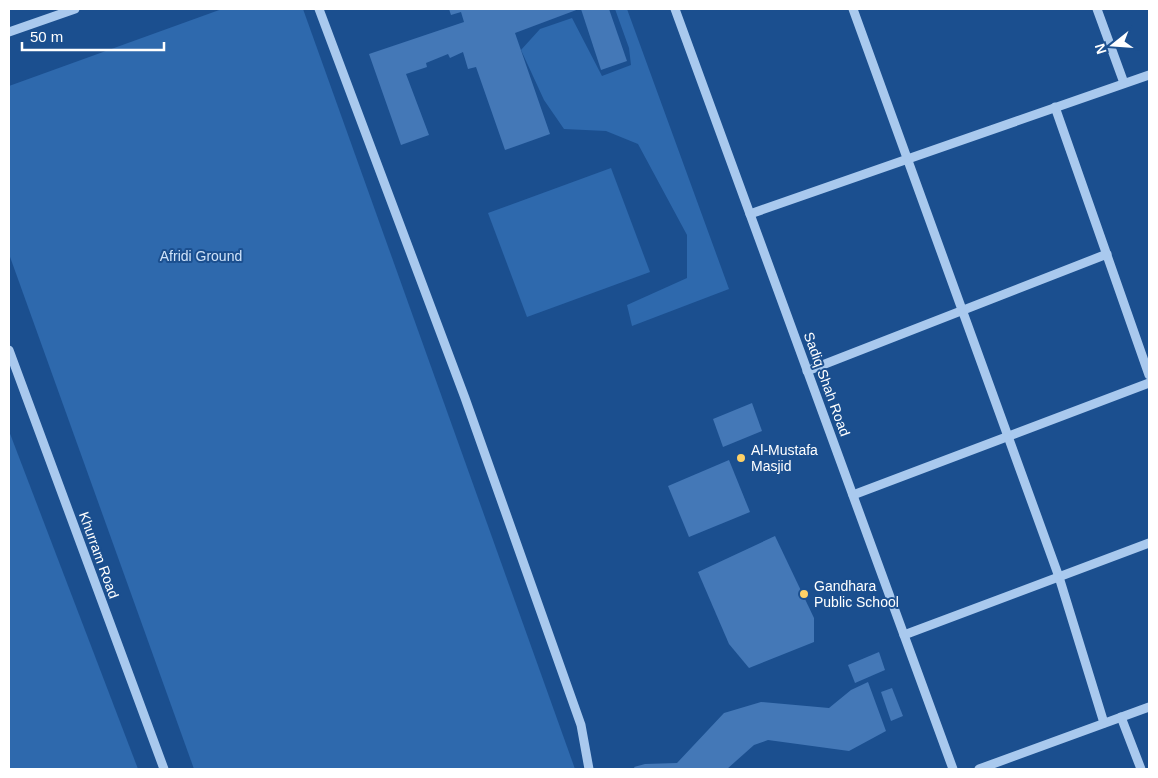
<svg xmlns="http://www.w3.org/2000/svg" width="1158" height="778" font-family="Helvetica,sans-serif">
  <style>
    .green { fill: #2e69ad }
    .building { fill: #4478b7 }
    .lines { fill: none; stroke-linecap: round; stroke-linejoin: round }
    .minor { stroke: #a9c9ee; stroke-width: 9 }
    .poi-dot { fill: #ffd166; stroke: #1b4f8f; stroke-width: 2 }
    .labels { text-anchor: middle; dominant-baseline: central; stroke-width: 4; stroke-linejoin: round; paint-order: stroke }
    .park-label { font-size: 14px; fill: #cfe3fa; stroke: #1b4f8f }
    .street-label { font-size: 14px; fill: #fff; stroke: #1b4f8f }
    .poi-label { font-size: 14px; fill: #fff; stroke: #1b4f8f; text-anchor: start }
  </style>
  <rect width="100%" height="100%" fill="#1b4f8f"/>
  <g class="green">
    <path d="M 222,9 L 303,9 L 575,769 L 194,769 L 9,254 L 9,86 Z"/>
    <path d="M 615,9 L 627,9 L 729,289 L 632,326 L 627,305 L 687,278 L 687,235 L 638,144 L 606,131 L 564,129 L 544,100 L 521,50 L 540,29 L 572,18 L 602,76 L 631,65 L 629,48 Z"/>
    <path d="M 611,168 L 650,272 L 527,317 L 488,213 Z"/>
    <path d="M 9,431 L 138,769 L 9,769 Z"/>
  </g>
  <g class="building">
    <path d="M 449,9 L 579,9 L 515,33 L 550,134 L 505,150 L 476,67 L 468,69 L 463,52 L 450,58 L 448,54 L 426,63 L 427,67 L 406,74 L 429,135 L 401,145 L 369,54 L 464,22 L 461,12 L 451,15 Z"/>
    <path d="M 581,9 L 609,9 L 627,61 L 601,70 Z"/>
    <path d="M 752,403 L 762,431 L 723,447 L 713,419 Z"/>
    <path d="M 729,460 L 750,512 L 689,537 L 668,486 Z"/>
    <path d="M 775,536 L 814,618 L 814,642 L 749,668 L 729,644 L 698,572 Z"/>
    <path d="M 879,652 L 885,670 L 855,683 L 848,665 Z"/>
    <path d="M 868,682 L 886,731 L 849,751 L 768,740 L 754,745 L 727,769 L 635,769 L 634,767 L 645,764 L 677,763 L 724,713 L 761,702 L 829,708 L 851,690 Z"/>
    <path d="M 892,688 L 903,716 L 891,721 L 881,692 Z"/>
  </g>
  <g class="lines">
    <g class="minor">
      <path d="M 319,9 L 465,398 L 581,725 L 589,769"/>
      <path d="M 675,9 L 953,769"/>
      <path d="M 853,9 L 1059,577 L 1104,723"/>
      <path d="M 1097,9 L 1124,83"/>
      <path d="M 9,32 L 75,9"/>
      <path d="M 1055,107 L 1149,375"/>
      <path d="M 750,214 L 1149,75"/>
      <path d="M 9,350 L 164,769"/>
      <path d="M 807,371 L 1107,254"/>
      <path d="M 853,495 L 1149,383"/>
      <path d="M 904,635 L 1149,543"/>
      <path d="M 1121,717 L 1141,769"/>
      <path d="M 979,769 L 1149,707"/>
    </g>
  </g>
  <g class="poi-dot">
    <circle cx="741" cy="458" r="5"/>
    <circle cx="804" cy="594" r="5"/>
  </g>
  <g class="labels">
    <g class="park-label">
      <text x="201" y="256">Afridi Ground</text>
    </g>
    <g class="street-label">
      <text transform="translate(827 384) rotate(70)">Sadiq Shah Road</text>
      <text transform="translate(99 555) rotate(70)">Khurram Road</text>
    </g>
    <g class="poi-label">
      <text x="751" y="450">Al-Mustafa<tspan x="751" dy="16">Masjid</tspan></text>
      <text x="814" y="586">Gandhara<tspan x="814" dy="16">Public School</tspan></text>
    </g>
  </g>
  <rect width="1158" height="778" fill="none" stroke="#ffffff" stroke-width="20"/>
  <g transform="translate(1113 45) rotate(253)" stroke="#1b4f8f" stroke-width="4" paint-order="stroke">
  <path d="M0-4L9 19L0 12L-9 19Z" fill="#ffffff"/>
  <text y="-8" font-size="14" font-weight="bold" text-anchor="middle" fill="#ffffff">N</text>
  </g>
  <path d="M22 42v8h142v-8" fill="none" stroke="#ffffff" stroke-width="2.5"/>
  <text x="30" y="42" font-size="15" fill="#ffffff" stroke="#1b4f8f" stroke-width="4" paint-order="stroke">50 m</text>
</svg>
